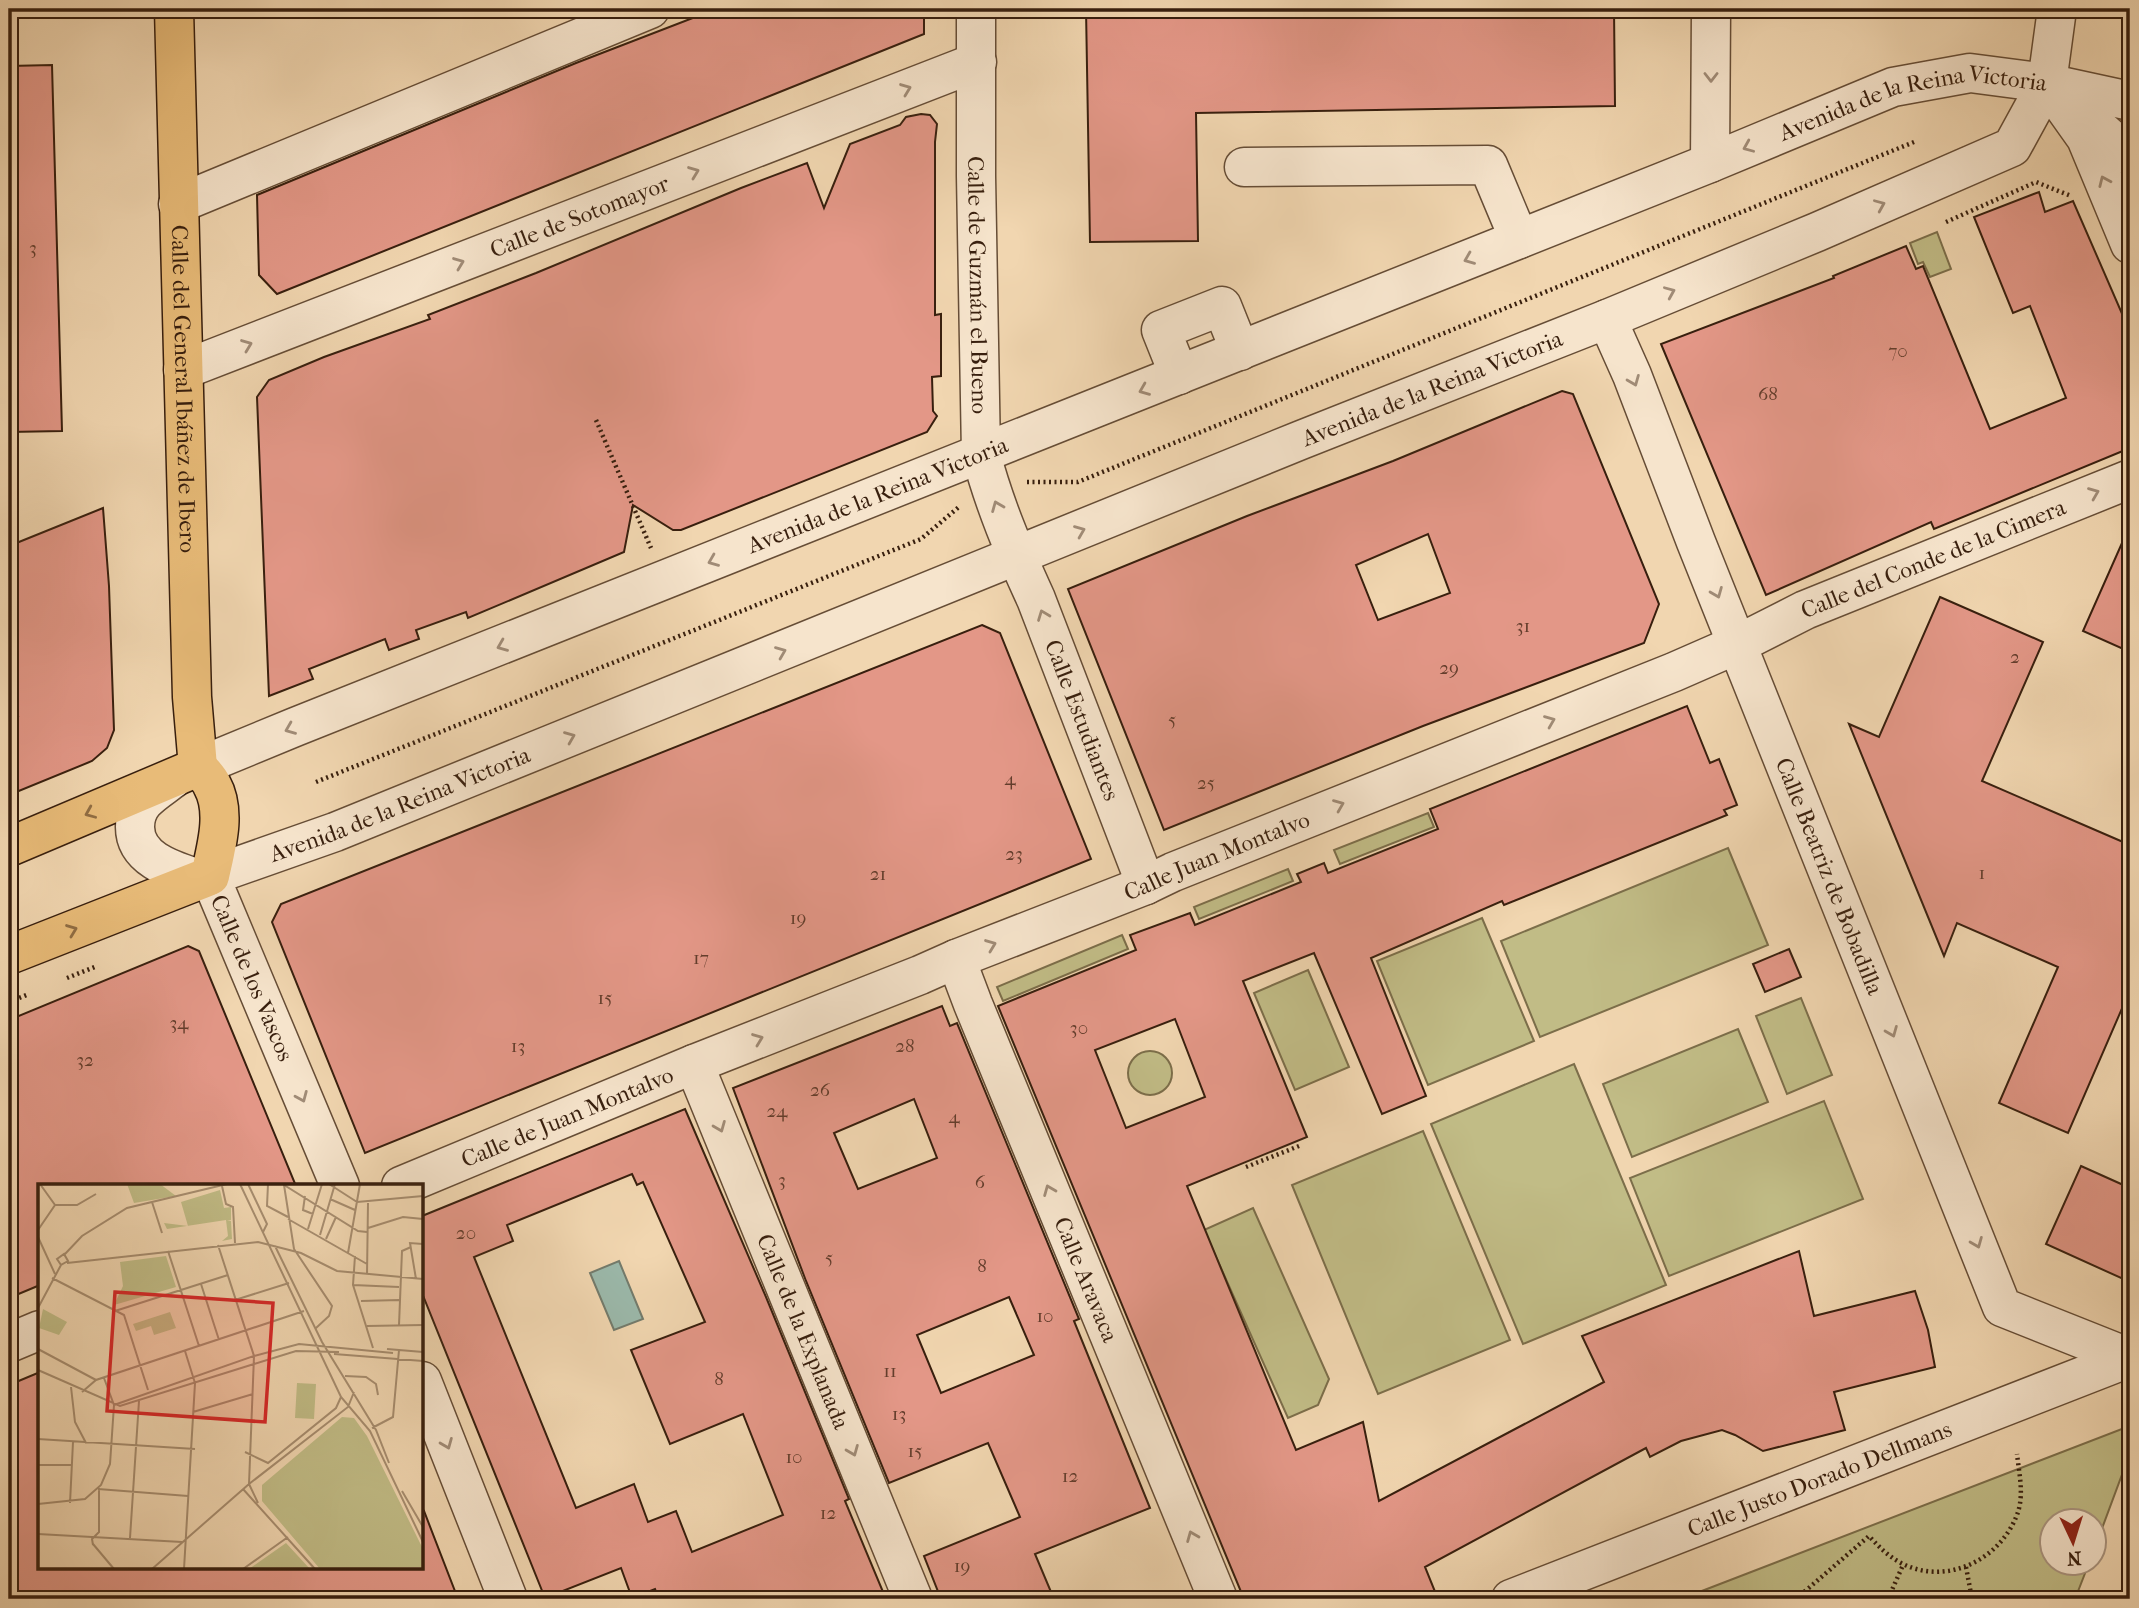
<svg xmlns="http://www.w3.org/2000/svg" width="2139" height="1608" font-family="'IM FELL French Canon',serif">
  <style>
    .green { fill: #c1bc86; stroke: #7c6e4a; stroke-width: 2 }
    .water { fill: #9bb9ab; stroke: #737b6c; stroke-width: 2 }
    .building { fill: #e39787; stroke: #381f0e; stroke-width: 2; fill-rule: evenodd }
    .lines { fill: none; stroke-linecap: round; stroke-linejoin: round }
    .minor-casing { stroke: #664d36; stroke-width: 41 }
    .major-casing { stroke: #381f0e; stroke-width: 41 }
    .path { stroke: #381f0e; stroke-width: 4.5; stroke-dasharray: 2 3.5; stroke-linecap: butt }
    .minor { stroke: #f6e4cc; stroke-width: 38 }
    .major { stroke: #e8bb78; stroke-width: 38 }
    .oneway { stroke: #a08b76 }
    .oneway2 { stroke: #906d43 }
    .labels { text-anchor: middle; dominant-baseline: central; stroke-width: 6; stroke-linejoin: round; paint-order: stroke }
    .number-label { font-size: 19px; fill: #633d2c }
    .street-label { font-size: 23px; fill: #381f0e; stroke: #f6e4cc }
    .inset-road { fill: none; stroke: #a78d6f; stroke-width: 2 }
    .view { fill: #d62828; fill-opacity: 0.15; stroke: #d62828; stroke-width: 3.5 }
    .inset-edge { fill: none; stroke: #381f0e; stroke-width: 3.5 }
  </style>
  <rect width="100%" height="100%" fill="#f1d6b0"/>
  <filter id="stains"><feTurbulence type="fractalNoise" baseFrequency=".00286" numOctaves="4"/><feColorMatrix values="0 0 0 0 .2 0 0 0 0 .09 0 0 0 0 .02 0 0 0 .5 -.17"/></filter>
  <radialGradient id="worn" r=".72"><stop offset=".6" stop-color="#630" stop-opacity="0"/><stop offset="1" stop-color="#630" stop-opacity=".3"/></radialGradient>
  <g class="green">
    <path d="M 1937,232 L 1951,269 L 1930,277 L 1923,262 L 1918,264 L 1910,243 Z"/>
    <path d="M 1428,813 L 1434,827 L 1340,864 L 1334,850 Z"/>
    <path d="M 1728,848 L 1768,945 L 1540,1037 L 1501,941 Z"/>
    <path d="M 1288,869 L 1293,881 L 1199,919 L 1194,907 Z"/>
    <path d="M 1482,918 L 1534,1041 L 1428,1085 L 1377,961 Z"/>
    <path d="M 1122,935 L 1128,949 L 1003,1001 L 997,987 Z"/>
    <path d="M 1308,970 L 1349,1067 L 1295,1090 L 1254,993 Z"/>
    <path d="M 1801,998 L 1832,1075 L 1787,1094 L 1756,1016 Z"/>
    <path d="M 1738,1029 L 1768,1102 L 1632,1157 L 1603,1084 Z"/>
    <circle cx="1150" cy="1073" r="22"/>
    <path d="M 1574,1064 L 1666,1285 L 1523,1344 L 1431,1124 Z"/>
    <path d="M 1824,1101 L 1863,1199 L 1669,1276 L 1630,1178 Z"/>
    <path d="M 1423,1131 L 1510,1340 L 1378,1394 L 1292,1185 Z"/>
    <path d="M 1253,1208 L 1329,1379 L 1318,1405 L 1288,1418 L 1204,1230 Z"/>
    <path d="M 2127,1427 L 2130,1427 L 2130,1453 L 2094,1550 L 2094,1520 L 2052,1520 L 2052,1562 L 2089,1563 L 2075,1599 L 1681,1599 Z"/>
  </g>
  <path class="water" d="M 619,1261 L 643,1319 L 614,1330 L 590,1273 Z"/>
  <g class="building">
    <path d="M 716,9 L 924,9 L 924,34 L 277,294 L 259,275 L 257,195 L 576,63 Z"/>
    <path d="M 1086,9 L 1614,9 L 1615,106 L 1196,113 L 1198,241 L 1090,242 Z"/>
    <path d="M 52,65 L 62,431 L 9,432 L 9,66 Z"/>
    <path d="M 921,114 L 930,115 L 937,124 L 935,142 L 935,315 L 941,314 L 941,376 L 932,377 L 933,411 L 937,416 L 927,432 L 681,530 L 673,530 L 633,505 L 624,552 L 468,618 L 466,612 L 416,630 L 419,639 L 389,650 L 385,639 L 309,669 L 313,679 L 269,696 L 257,397 L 269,380 L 324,357 L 430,319 L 428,315 L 536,273 L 741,188 L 807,163 L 824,208 L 850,144 L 900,125 L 906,117 Z"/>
    <path d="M 2039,192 L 2045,212 L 2073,201 L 2130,332 L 2130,448 L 1934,529 L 1931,522 L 1766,595 L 1661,344 L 1834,278 L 1833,276 L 1906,246 L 1916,269 L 1923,266 L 1990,429 L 2034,411 L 2066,398 L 2030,306 L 2013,313 L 1974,217 Z"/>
    <path d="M 1562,391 L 1573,394 L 1659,604 L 1644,643 L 1423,726 L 1164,830 L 1068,589 L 1247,516 L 1393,461 ZM 1428,534 L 1450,593 L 1378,620 L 1356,565 Z"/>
    <path d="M 103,508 L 109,586 L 114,730 L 107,748 L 92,761 L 9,795 L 9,719 L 18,716 L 9,693 L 9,546 Z"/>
    <path d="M 2130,525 L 2130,652 L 2083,631 Z"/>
    <path d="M 1940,597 L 2043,642 L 1982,781 L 2130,845 L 2130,990 L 2068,1133 L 1999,1103 L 2058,967 L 1957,923 L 1944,956 L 1849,724 L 1879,737 Z"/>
    <path d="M 982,625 L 1000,633 L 1091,859 L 365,1153 L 272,922 L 281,904 Z"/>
    <path d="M 1687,706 L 1710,763 L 1719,759 L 1737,805 L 1724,810 L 1727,815 L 1504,905 L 1502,901 L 1371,958 L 1426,1096 L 1382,1114 L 1314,953 L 1243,981 L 1307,1137 L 1187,1186 L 1296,1450 L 1363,1422 L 1379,1501 L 1604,1382 L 1582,1336 L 1799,1251 L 1814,1316 L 1915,1291 L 1928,1330 L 1935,1367 L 1834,1392 L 1845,1430 L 1763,1451 L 1735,1435 L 1722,1430 L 1681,1441 L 1650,1457 L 1646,1448 L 1425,1567 L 1438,1599 L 1244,1599 L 998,1006 L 1136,950 L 1130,935 L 1190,913 L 1195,925 L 1301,882 L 1297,874 L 1324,863 L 1328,873 L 1438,829 L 1430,809 ZM 1175,1019 L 1205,1097 L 1126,1128 L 1095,1050 Z"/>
    <path d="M 188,946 L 199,951 L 296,1186 L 40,1186 L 40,1285 L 9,1298 L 9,1020 Z"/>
    <path d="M 1789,949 L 1801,977 L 1765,992 L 1753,964 Z"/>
    <path d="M 942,1006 L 950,1026 L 957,1023 L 1079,1319 L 1074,1321 L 1150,1508 L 1035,1554 L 1054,1599 L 941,1599 L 924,1556 L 1020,1517 L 988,1443 L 889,1483 L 806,1281 L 733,1088 ZM 914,1099 L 937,1158 L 858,1189 L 834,1133 ZM 1009,1297 L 1034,1355 L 941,1393 L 917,1335 Z"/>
    <path d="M 685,1109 L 766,1297 L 849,1499 L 845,1501 L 886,1599 L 659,1599 L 655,1589 L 632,1598 L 621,1568 L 545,1598 L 422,1293 L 422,1216 ZM 632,1174 L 637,1185 L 643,1182 L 705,1322 L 631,1350 L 670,1444 L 743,1414 L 783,1515 L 692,1552 L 676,1511 L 648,1522 L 634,1484 L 576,1508 L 474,1257 L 513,1241 L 507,1225 Z"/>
    <path d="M 2081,1166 L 2130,1188 L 2130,1282 L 2046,1244 Z"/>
    <path d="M 40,1372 L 40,1568 L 422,1568 L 422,1512 L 424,1511 L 458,1599 L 9,1599 L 9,1385 Z"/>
  </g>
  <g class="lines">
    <g class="minor-casing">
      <g id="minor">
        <path id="s1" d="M 976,9 L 976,176 L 981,454 C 994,504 1014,551 1036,599 L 1146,885"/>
        <path d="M 2047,83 L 2086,138 L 2130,244"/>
        <path d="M 2078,110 L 2130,156"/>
        <path d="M 1710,163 L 1711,9"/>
        <path d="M 1244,167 L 1488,165 L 1519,239"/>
        <path d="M 178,204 L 650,9"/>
        <path id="s2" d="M 1607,319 L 1632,375 L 1696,542 L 2002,1307 L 2130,1358"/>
        <path id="s3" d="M 183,370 L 977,62"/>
        <path d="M 1179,375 L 1161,330 L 1222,306 L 1240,351"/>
        <path id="s4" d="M 198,767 L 295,727 L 1710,163 L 1893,87 L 1970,73 L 2047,83 L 2130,101"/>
        <path d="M 174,778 C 164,786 152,793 144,802 C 138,809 135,818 135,827 C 135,861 176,871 202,880"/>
        <path id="s5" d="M 956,959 L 973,1004 L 1218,1599"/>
        <path id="s6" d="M 694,1064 L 913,1599"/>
        <path id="s7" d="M 340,1186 L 210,876 L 335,832 L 1301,440 L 1607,319 L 1817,232 L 2012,147 L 2047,83 L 2057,9"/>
        <path id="s8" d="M 401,1186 L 694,1064 L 920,975 L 956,959 L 1146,885 L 1173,872 L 1674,672 L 1738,644 L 1805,610 L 2130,479"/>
        <path d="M 9,1343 L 40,1330"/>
        <path d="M 422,1381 L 508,1599"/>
        <path id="s9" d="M 1511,1599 L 2129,1358"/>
      </g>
    </g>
    <g class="major-casing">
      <g id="major">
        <path id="s10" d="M 174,9 L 192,697 L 198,767"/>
        <path d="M 9,847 L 198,767"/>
        <path d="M 9,955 L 210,876 C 216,848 227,812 212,785 C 209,778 203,773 198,767"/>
      </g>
    </g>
    <g class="path">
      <path d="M 1946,222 L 2036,182 L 2071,196"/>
      <path d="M 596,420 L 651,548"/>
      <path d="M 1027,482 L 1078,482 L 1914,142"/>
      <path d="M 316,782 L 921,539 L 960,506"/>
      <path d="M 67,978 L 97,966"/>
      <path d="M 9,1002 L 29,994"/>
      <path d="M 1246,1167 L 1299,1146"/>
      <path d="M 1966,1567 L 1972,1599"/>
      <path d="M 1796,1599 L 1869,1536 C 1879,1547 1888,1556 1901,1563 C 1947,1587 2002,1559 2018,1512 C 2024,1493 2019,1473 2017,1454"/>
      <path d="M 1888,1599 L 1903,1565"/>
    </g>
    <use href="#minor" class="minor"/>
    <use href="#major" class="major"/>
  </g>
  <defs><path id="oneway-chevron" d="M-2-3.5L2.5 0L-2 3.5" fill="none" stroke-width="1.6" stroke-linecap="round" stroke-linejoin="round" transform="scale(1.75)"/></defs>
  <g class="oneway">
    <use href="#oneway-chevron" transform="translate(1711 77) rotate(90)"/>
    <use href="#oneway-chevron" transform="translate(906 89) rotate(-21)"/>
    <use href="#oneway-chevron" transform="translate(1748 147) rotate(157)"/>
    <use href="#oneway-chevron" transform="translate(694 172) rotate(-21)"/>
    <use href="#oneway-chevron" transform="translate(2104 181) rotate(-114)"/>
    <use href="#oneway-chevron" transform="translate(1880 205) rotate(-23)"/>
    <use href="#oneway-chevron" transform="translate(1469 259) rotate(158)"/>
    <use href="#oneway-chevron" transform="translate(459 263) rotate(-21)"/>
    <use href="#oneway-chevron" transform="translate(1670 292) rotate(-23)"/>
    <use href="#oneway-chevron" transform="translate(247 345) rotate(-21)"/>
    <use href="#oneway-chevron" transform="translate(1634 381) rotate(68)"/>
    <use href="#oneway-chevron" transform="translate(1144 390) rotate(158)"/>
    <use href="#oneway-chevron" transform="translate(2094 493) rotate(-22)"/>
    <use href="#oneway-chevron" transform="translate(997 506) rotate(-112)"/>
    <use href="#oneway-chevron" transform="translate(1080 531) rotate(-22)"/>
    <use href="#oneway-chevron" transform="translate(713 561) rotate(158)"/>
    <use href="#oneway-chevron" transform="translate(1717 593) rotate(68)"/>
    <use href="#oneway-chevron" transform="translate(1043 615) rotate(-111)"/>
    <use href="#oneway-chevron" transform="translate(502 646) rotate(158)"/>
    <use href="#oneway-chevron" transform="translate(781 652) rotate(-22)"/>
    <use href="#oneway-chevron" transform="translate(1550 721) rotate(-22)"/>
    <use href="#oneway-chevron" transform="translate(290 729) rotate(158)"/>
    <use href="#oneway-chevron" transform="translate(570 737) rotate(-22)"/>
    <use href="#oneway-chevron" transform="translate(1339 805) rotate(-22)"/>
    <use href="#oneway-chevron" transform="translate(991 945) rotate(-21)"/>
    <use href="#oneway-chevron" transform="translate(1892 1032) rotate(68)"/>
    <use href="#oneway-chevron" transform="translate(758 1039) rotate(-21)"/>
    <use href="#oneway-chevron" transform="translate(302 1097) rotate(67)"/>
    <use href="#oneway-chevron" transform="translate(720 1127) rotate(68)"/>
    <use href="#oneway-chevron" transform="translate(1049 1190) rotate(-112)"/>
    <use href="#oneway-chevron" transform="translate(1977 1243) rotate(68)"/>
    <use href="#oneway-chevron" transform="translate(447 1444) rotate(68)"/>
    <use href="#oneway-chevron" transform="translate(853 1451) rotate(68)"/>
    <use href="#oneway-chevron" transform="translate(1192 1536) rotate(-112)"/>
  </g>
  <g class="oneway2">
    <use href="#oneway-chevron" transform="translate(90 813) rotate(157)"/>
    <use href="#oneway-chevron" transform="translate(72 930) rotate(-21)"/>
  </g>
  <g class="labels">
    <g class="number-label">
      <text x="33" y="248">3</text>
      <text x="1898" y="351">70</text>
      <text x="1768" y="394">68</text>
      <text x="1523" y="626">31</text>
      <text x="2015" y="657">2</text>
      <text x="1449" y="668">29</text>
      <text x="1172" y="720">5</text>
      <text x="1010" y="779">4</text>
      <text x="1206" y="783">25</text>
      <text x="1014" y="854">23</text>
      <text x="1982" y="873">1</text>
      <text x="878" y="874">21</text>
      <text x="798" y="918">19</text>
      <text x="701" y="958">17</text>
      <text x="605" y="998">15</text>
      <text x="179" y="1023">34</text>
      <text x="1079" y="1028">30</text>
      <text x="518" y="1046">13</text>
      <text x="905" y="1046">28</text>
      <text x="85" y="1060">32</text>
      <text x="820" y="1090">26</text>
      <text x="777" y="1111">24</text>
      <text x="954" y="1117">4</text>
      <text x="782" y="1180">3</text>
      <text x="980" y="1182">6</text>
      <text x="466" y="1233">20</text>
      <text x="829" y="1258">5</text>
      <text x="982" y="1266">8</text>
      <text x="1045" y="1316">10</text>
      <text x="890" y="1371">11</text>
      <text x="719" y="1379">8</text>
      <text x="899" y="1414">13</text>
      <text x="915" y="1451">15</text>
      <text x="794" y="1457">10</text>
      <text x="1070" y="1476">12</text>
      <text x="828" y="1513">12</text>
      <text x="962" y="1566">19</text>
    </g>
    <g class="street-label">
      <text stroke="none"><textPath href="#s4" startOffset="1843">Avenida de la Reina Victoria</textPath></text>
      <text stroke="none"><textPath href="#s3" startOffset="425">Calle de Sotomayor</textPath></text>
      <text stroke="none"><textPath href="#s1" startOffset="276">Calle de Guzmán el Bueno</textPath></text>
      <text stroke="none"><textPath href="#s10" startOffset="380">Calle del General Ibáñez de Ibero</textPath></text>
      <text stroke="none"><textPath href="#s7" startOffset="1652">Avenida de la Reina Victoria</textPath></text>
      <text stroke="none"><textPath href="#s4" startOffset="732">Avenida de la Reina Victoria</textPath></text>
      <text stroke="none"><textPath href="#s8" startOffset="1656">Calle del Conde de la Cimera</textPath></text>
      <text stroke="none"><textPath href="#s1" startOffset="730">Calle Estudiantes</textPath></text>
      <text stroke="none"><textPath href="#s7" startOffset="539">Avenida de la Reina Victoria</textPath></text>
      <text stroke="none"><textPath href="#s8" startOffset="880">Calle Juan Montalvo</textPath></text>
      <text stroke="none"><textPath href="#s2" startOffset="600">Calle Beatriz de Bobadilla</textPath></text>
      <text transform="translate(252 978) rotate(67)">Calle de los Vascos</text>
      <text stroke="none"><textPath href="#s8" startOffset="180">Calle de Juan Montalvo</textPath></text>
      <text stroke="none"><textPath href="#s5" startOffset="346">Calle Aravaca</textPath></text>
      <text stroke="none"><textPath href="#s6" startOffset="289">Calle de la Explanada</textPath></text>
      <text stroke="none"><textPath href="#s9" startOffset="331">Calle Justo Dorado Dellmans</textPath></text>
    </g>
  </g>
  <g transform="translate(38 1184)">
    <rect width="385" height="385" fill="#f1d6b0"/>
    <path d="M 89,0 L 122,0 L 138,12 L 96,19 ZM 182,6 L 186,24 L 193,23 L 193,36 L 189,37 L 193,37 L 194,55 L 184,57 L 190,52 L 188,36 L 129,45 L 126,39 L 150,42 L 143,18 ZM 128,72 L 138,103 L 76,121 L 85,102 L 82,78 ZM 5,125 L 29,138 L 21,151 L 1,144 ZM 132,128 L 138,144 L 116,151 L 113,142 L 98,147 L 95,140 ZM 259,199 L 278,200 L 276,235 L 257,234 ZM 304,233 L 316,234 L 329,252 L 385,365 L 385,383 L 282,385 L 224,317 L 224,301 ZM 248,359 L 272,385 L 211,385 Z" fill="#c1bc86"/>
    <path class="inset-road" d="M 202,0 L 303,213 L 332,247 L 385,358M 210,0 L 229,40 L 225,48M 230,0 L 229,22 L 250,33M 291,0 L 319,18M 184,2 L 188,20 L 195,23 L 197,59M 267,12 L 265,26 L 275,30M 292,15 L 317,26M 114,18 L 124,49M 319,18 L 385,12M 17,21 L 39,21 L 58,10M 250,35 L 329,80M 330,44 L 365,33 L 385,35M 270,45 L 284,0M 0,46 L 17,21 L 2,0M 282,51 L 297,0M 0,53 L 17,90M 288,55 L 298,33M 237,62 L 284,158 L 338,246 L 351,279M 130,67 L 161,162M 310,69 L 322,0M 27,70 L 44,52 L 89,24 L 189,0M 317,72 L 315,101 L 335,164M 29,79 L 220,58 L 263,69 L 299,87 L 385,95M 329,91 L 330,19M 14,94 L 86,131 L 110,206M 378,95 L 372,59 L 385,60M 163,100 L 181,156M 315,101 L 361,103M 197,116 L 251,99M 323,117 L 361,116M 0,124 L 23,81 L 30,77 L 26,70 L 19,75 L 23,81M 77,127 L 190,91M 361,141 L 364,67 L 373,63M 329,142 L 385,141M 278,144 L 291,132 L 294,122 L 256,65 L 246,1 L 320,47 L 329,48M 0,165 L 58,196M 349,165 L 385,168M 296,170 L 385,177M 216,180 L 258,167 L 301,168M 0,186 L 82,222 L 216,180M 307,192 L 328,193 L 338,200 L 340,211M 66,194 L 76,221M 33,203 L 37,238 L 48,259M 44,208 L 58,196 L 266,127M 76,221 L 216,172 L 180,61M 155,228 L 215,210M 334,244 L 355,233 L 361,166M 0,255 L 157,265M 207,268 L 230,279 L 298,224 L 303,213M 0,281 L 34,281M 60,305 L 150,312M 205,305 L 277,385M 364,307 L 385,343M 32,319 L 35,258M 220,319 L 211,300 L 310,223 L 316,208M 0,320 L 47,315 L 63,301 L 72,280 L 76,221M 0,350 L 144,358M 92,354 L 101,217M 55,360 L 76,385M 55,361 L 54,355 L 61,348 L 61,304M 114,385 L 211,300 L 216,172 L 261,160 L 355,169M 146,385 L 157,199 L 147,167M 205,385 L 250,353"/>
    <path class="view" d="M 77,108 L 235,119 L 227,238 L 69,227 Z"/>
    <rect width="385" height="385" class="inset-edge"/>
  </g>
  <rect width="2139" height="1608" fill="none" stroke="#f1d6b0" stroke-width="35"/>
  <rect x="10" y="10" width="2118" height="1587" fill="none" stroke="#381f0e" stroke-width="3.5"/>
  <rect x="18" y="18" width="2104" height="1573" fill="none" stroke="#381f0e" stroke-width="2"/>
  <g transform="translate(2073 1542) rotate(176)"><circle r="33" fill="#f6e4cc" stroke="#aa9580" stroke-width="2"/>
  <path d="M0-5L12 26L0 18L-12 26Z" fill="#8f2418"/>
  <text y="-10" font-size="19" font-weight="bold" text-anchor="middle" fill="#381f0e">N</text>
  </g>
  <rect width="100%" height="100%" filter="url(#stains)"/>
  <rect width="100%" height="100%" fill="url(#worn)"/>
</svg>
